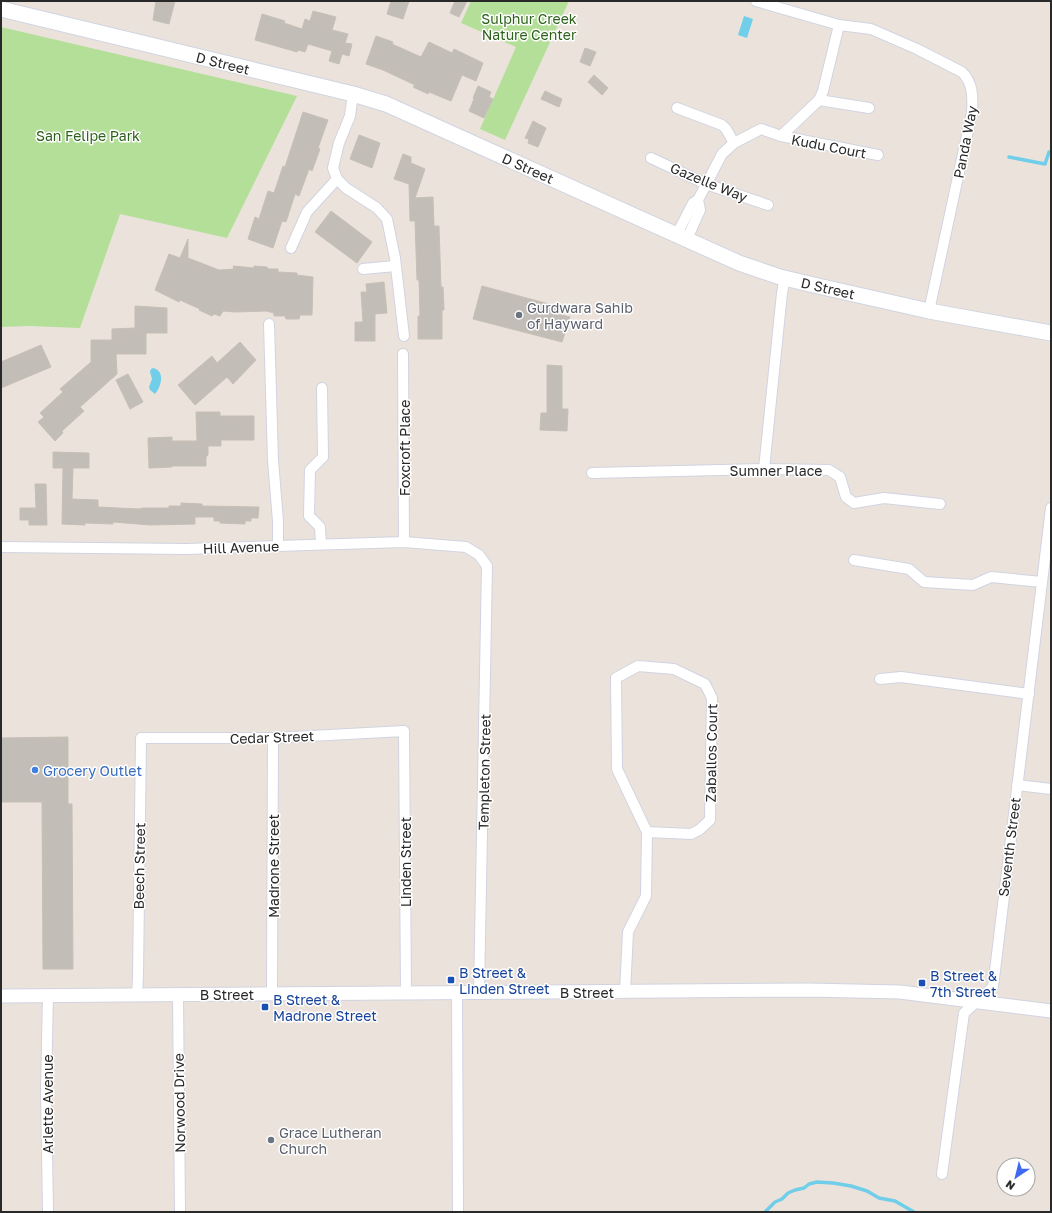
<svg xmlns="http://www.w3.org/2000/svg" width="1052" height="1213" font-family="'Golos Text',sans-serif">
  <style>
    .green { fill: #b4df99 }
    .water { fill: #71cee9 }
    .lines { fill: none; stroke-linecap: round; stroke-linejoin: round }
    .stream { stroke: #71cee9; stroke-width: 3.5 }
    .building { fill: #c3bdb8; stroke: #c6bfb5 }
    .minor-casing { stroke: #d0d4e1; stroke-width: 12 }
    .tertiary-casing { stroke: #d0d4e1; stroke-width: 15 }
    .secondary-casing { stroke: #d0d4e1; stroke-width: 17 }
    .minor { stroke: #fff; stroke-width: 10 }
    .tertiary { stroke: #fff; stroke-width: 13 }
    .secondary { stroke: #fff; stroke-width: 15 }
    .worship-dot { fill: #6b7280; stroke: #fff; stroke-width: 1.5 }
    .shop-dot { fill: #3f7fe0; stroke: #fff; stroke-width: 1.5 }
    .transit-dot { fill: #1a4fb4; stroke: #fff; stroke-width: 1.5 }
    .labels { text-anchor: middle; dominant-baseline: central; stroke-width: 3; stroke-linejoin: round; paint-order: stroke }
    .park-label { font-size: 14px; fill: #2e621c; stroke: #fff }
    .street-label { font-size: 14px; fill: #292929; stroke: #fff }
    .worship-label { font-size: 14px; fill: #5b616d; stroke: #fff; text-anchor: start }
    .shop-label { font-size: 14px; fill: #366cbe; stroke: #fff; text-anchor: start }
    .transit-label { font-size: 14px; fill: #164399; stroke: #fff; text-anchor: start }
  </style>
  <rect width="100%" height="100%" fill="#ebe3db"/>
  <g class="green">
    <path d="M 471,1 L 569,1 L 505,140 L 480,129 L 516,47 L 461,23 Z"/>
    <path d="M 1,27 L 297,96 L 227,238 L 120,214 L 80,328 L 29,326 L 1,327 Z"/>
  </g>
  <g class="water">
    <path d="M 744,16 L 753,19 L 747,38 L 738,35 Z"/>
    <path d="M 153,368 C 166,371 161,387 155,394 L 150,390 L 149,387 L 152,379 L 150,372 L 151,369 Z"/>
  </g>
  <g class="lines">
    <g class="stream">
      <path d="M 1009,157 L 1045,164 L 1049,152 L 1051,154"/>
      <path d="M 765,1212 L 775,1202 L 782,1199 L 788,1193 L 795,1190 L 804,1188 L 809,1184 L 817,1182 L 833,1183 L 851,1186 L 867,1191 L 879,1198 L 895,1201 L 914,1212"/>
    </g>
  </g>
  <g class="building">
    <path d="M 156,1 L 175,1 L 169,24 L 153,20 Z"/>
    <path d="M 391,1 L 409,1 L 403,19 L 387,14 Z"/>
    <path d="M 455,1 L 467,1 L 459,17 L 450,13 Z"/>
    <path d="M 313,11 L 336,17 L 332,30 L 348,34 L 345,43 L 352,44 L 349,56 L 342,54 L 339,64 L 329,61 L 332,51 L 308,44 L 305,52 L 298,50 L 297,52 L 255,40 L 262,14 L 285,21 L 284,23 L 302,29 L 305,19 L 310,21 Z"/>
    <path d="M 376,36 L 393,42 L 392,44 L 421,57 L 429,42 L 452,53 L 454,49 L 483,63 L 476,81 L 462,75 L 451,101 L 429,92 L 428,94 L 413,87 L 415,85 L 383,70 L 366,64 Z"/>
    <path d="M 585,48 L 596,52 L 590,66 L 580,62 Z"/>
    <path d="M 594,75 L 608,88 L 602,95 L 588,82 Z"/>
    <path d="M 478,86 L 491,92 L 489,97 L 493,99 L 484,118 L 469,111 L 474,99 L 473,98 Z"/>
    <path d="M 545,91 L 562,99 L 559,107 L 541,99 Z"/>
    <path d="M 303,112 L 328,120 L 318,148 L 320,149 L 312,171 L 309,169 L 299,196 L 295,194 L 286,222 L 282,221 L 273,248 L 248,239 L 255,217 L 259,219 L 268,191 L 274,193 L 283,166 L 285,167 Z"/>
    <path d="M 533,121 L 546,128 L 538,147 L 528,143 L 529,139 L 525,138 Z"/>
    <path d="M 359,135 L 380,143 L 372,168 L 350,159 Z"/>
    <path d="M 403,154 L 411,157 L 411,163 L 425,169 L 415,198 L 433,197 L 434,226 L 439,226 L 441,287 L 443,287 L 444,310 L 442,310 L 442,339 L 418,339 L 418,316 L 420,316 L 419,280 L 417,280 L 415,221 L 410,221 L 409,184 L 394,179 Z"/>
    <path d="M 331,211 L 372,242 L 357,263 L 315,232 Z"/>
    <path d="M 188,239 L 188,258 L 219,270 L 234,269 L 233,266 L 254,268 L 254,266 L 267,267 L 268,269 L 278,269 L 278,272 L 297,273 L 297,275 L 313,277 L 312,315 L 300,315 L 299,319 L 286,319 L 285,316 L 274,316 L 274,313 L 266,311 L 235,312 L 223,311 L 220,316 L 214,314 L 212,316 L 199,310 L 200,309 L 180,300 L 179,302 L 155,290 L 169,254 L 180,258 Z"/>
    <path d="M 384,282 L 387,313 L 375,314 L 375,341 L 355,341 L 355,322 L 363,322 L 361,292 L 367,292 L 366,284 Z"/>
    <path d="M 482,286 L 560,307 L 558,314 L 570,317 L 562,342 L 473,319 Z"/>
    <path d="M 135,306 L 167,308 L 167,333 L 146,333 L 146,354 L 116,354 L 117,374 L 80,407 L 84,411 L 62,431 L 63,433 L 55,441 L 38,422 L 44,417 L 40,413 L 63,392 L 60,389 L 91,362 L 91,340 L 112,340 L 112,329 L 135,328 Z"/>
    <path d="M 240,342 L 256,360 L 233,384 L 227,377 L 195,405 L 178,385 L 212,356 L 217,363 Z"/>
    <path d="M 41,345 L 51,367 L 1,388 L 1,362 Z"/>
    <path d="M 547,365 L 562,366 L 562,409 L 568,409 L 567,431 L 540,430 L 541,413 L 547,413 Z"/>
    <path d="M 128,374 L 143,402 L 130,409 L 116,380 Z"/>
    <path d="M 196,412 L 220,412 L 220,416 L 254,416 L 254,440 L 221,440 L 221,446 L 208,446 L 208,455 L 206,457 L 206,466 L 172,466 L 172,467 L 149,468 L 148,438 L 172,437 L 172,441 L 197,441 Z"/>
    <path d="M 53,452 L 89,453 L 89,468 L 73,468 L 72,499 L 98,500 L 98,507 L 139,509 L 143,508 L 169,508 L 169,506 L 181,506 L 181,503 L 202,504 L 202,506 L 259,507 L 258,518 L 251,518 L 251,521 L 245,521 L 245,524 L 220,523 L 220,521 L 214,521 L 214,517 L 195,517 L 195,524 L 150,525 L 113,522 L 113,524 L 85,523 L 85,525 L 62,524 L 63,468 L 53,468 Z"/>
    <path d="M 35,484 L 46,484 L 47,525 L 29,525 L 29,520 L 20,520 L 20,508 L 36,508 Z"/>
    <path d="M 68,737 L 68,804 L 72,804 L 73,969 L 43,969 L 42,802 L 1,802 L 1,738 Z"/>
  </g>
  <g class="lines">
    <g class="minor-casing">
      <g id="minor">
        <path d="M 756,1 L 839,25 L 871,29 L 917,49 L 962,72 C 973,83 973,97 972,112 L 929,311"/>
        <path d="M 353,94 L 350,116 L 339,143 L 333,168 L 337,179 L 346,188 L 377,208 L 387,219 L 395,258 L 404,336"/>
        <path d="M 819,100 L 869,108"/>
        <path d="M 677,108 L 722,125 L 726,129 L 734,143"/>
        <path d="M 781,136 L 878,155"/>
        <path d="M 651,158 L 706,184 L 768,205"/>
        <path d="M 677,234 L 693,203 L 698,200"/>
        <path d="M 687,239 L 700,210 L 698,200 L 722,154 L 734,143 L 761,129 L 781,136 L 819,100 L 823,91 L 839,25"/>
        <path d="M 291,248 L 307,212 L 337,179"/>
        <path d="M 363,269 L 395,266"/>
        <path d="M 269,324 L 273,460 L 278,521 L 278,545"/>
        <path d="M 403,354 L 404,542"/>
        <path d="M 764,469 L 782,293 L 785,278"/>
        <path d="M 592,473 L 764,469 L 829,470 L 840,477 L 846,497 L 854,503 L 884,498 L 940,504"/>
        <path d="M 321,544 L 320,527 L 309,516 L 310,470 L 323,457 L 322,388"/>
        <path d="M 1,547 L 186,549 L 404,542 L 466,547 L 479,555 L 487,566 L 479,993"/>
        <path d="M 854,560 L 909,569 L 924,582 L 973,585 L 991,577 L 1042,582"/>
        <path d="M 638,666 L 674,669 L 705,684 L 712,698 L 710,820 L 699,830 L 691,834 L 647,832 L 617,769 L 616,678 Z"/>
        <path d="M 880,679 L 901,677 L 1029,694"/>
        <path d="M 1017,785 L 1051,789"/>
        <path d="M 625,992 L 628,932 L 646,896 L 647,832"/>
        <path d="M 457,993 L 458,1212"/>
        <path d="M 178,994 L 180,1212"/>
        <path d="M 272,994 L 273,738"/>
        <path d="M 48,995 L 46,1090 L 48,1212"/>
        <path d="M 137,995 L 138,976 L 141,738 L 273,738 L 404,731 L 406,993"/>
        <path d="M 942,1174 L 964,1013 L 993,987 L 1051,508"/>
      </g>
    </g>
    <g class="tertiary-casing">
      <path id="tertiary" d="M 1,996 L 809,990 L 900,992 L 1051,1011"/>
    </g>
    <g class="secondary-casing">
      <path id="secondary" d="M 1,9 L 353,94 L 386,104 L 739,263 L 780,277 L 818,286 L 929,311 L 1051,333"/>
    </g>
    <use href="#minor" class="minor"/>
    <use href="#tertiary" class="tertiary"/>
    <use href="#secondary" class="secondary"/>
  </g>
  <g class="worship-dot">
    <circle cx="519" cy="315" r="4"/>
    <circle cx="271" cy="1140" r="4"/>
  </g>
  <circle class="shop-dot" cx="35" cy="770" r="4"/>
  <g class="transit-dot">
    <rect x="447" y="976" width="8" height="8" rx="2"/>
    <rect x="918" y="979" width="8" height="8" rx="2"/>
    <rect x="261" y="1003" width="8" height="8" rx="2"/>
  </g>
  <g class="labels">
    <g class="park-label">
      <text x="529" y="18">Sulphur Creek<tspan x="529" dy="16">Nature Center</tspan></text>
      <text x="88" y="135">San Felipe Park</text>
    </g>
    <g class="street-label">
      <text transform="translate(223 63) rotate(14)">D Street</text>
      <text transform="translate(965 142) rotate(-79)">Panda Way</text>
      <text transform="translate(829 146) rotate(11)">Kudu Court</text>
      <text transform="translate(528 168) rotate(24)">D Street</text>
      <text transform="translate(709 182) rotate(22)">Gazelle Way</text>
      <text transform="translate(828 288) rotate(13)">D Street</text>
      <text transform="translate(404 448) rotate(-90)">Foxcroft Place</text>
      <text x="776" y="470">Sumner Place</text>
      <text transform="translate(241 547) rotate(-2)">Hill Avenue</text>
      <text transform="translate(272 737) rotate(-2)">Cedar Street</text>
      <text transform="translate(711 753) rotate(-89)">Zaballos Court</text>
      <text transform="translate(484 772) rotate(-89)">Templeton Street</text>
      <text transform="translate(1009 847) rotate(-83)">Seventh Street</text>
      <text transform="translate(405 862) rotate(-90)">Linden Street</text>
      <text transform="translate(139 866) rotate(-89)">Beech Street</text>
      <text transform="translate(273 866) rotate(-90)">Madrone Street</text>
      <text x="587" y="992">B Street</text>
      <text x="227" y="994">B Street</text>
      <text transform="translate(179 1103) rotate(-91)">Norwood Drive</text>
      <text transform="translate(47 1104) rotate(-90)">Arlette Avenue</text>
    </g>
    <g class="worship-label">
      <text x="527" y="307">Gurdwara Sahib<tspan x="527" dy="16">of Hayward</tspan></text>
      <text x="279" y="1132">Grace Lutheran<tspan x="279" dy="16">Church</tspan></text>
    </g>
    <g class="shop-label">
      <text x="43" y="770">Grocery Outlet</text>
    </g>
    <g class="transit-label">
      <text x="459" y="972">B Street &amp;<tspan x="459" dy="16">Linden Street</tspan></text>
      <text x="930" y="975">B Street &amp;<tspan x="930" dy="16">7th Street</tspan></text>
      <text x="273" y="999">B Street &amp;<tspan x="273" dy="16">Madrone Street</tspan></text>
    </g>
  </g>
  <rect width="1052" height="1213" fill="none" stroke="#292929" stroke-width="4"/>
  <g transform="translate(1016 1177) rotate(215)"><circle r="19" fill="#ffffff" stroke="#a9a9a9"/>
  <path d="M0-3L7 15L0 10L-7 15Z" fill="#4069f2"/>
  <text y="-6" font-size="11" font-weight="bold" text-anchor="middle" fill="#292929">N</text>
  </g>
</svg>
